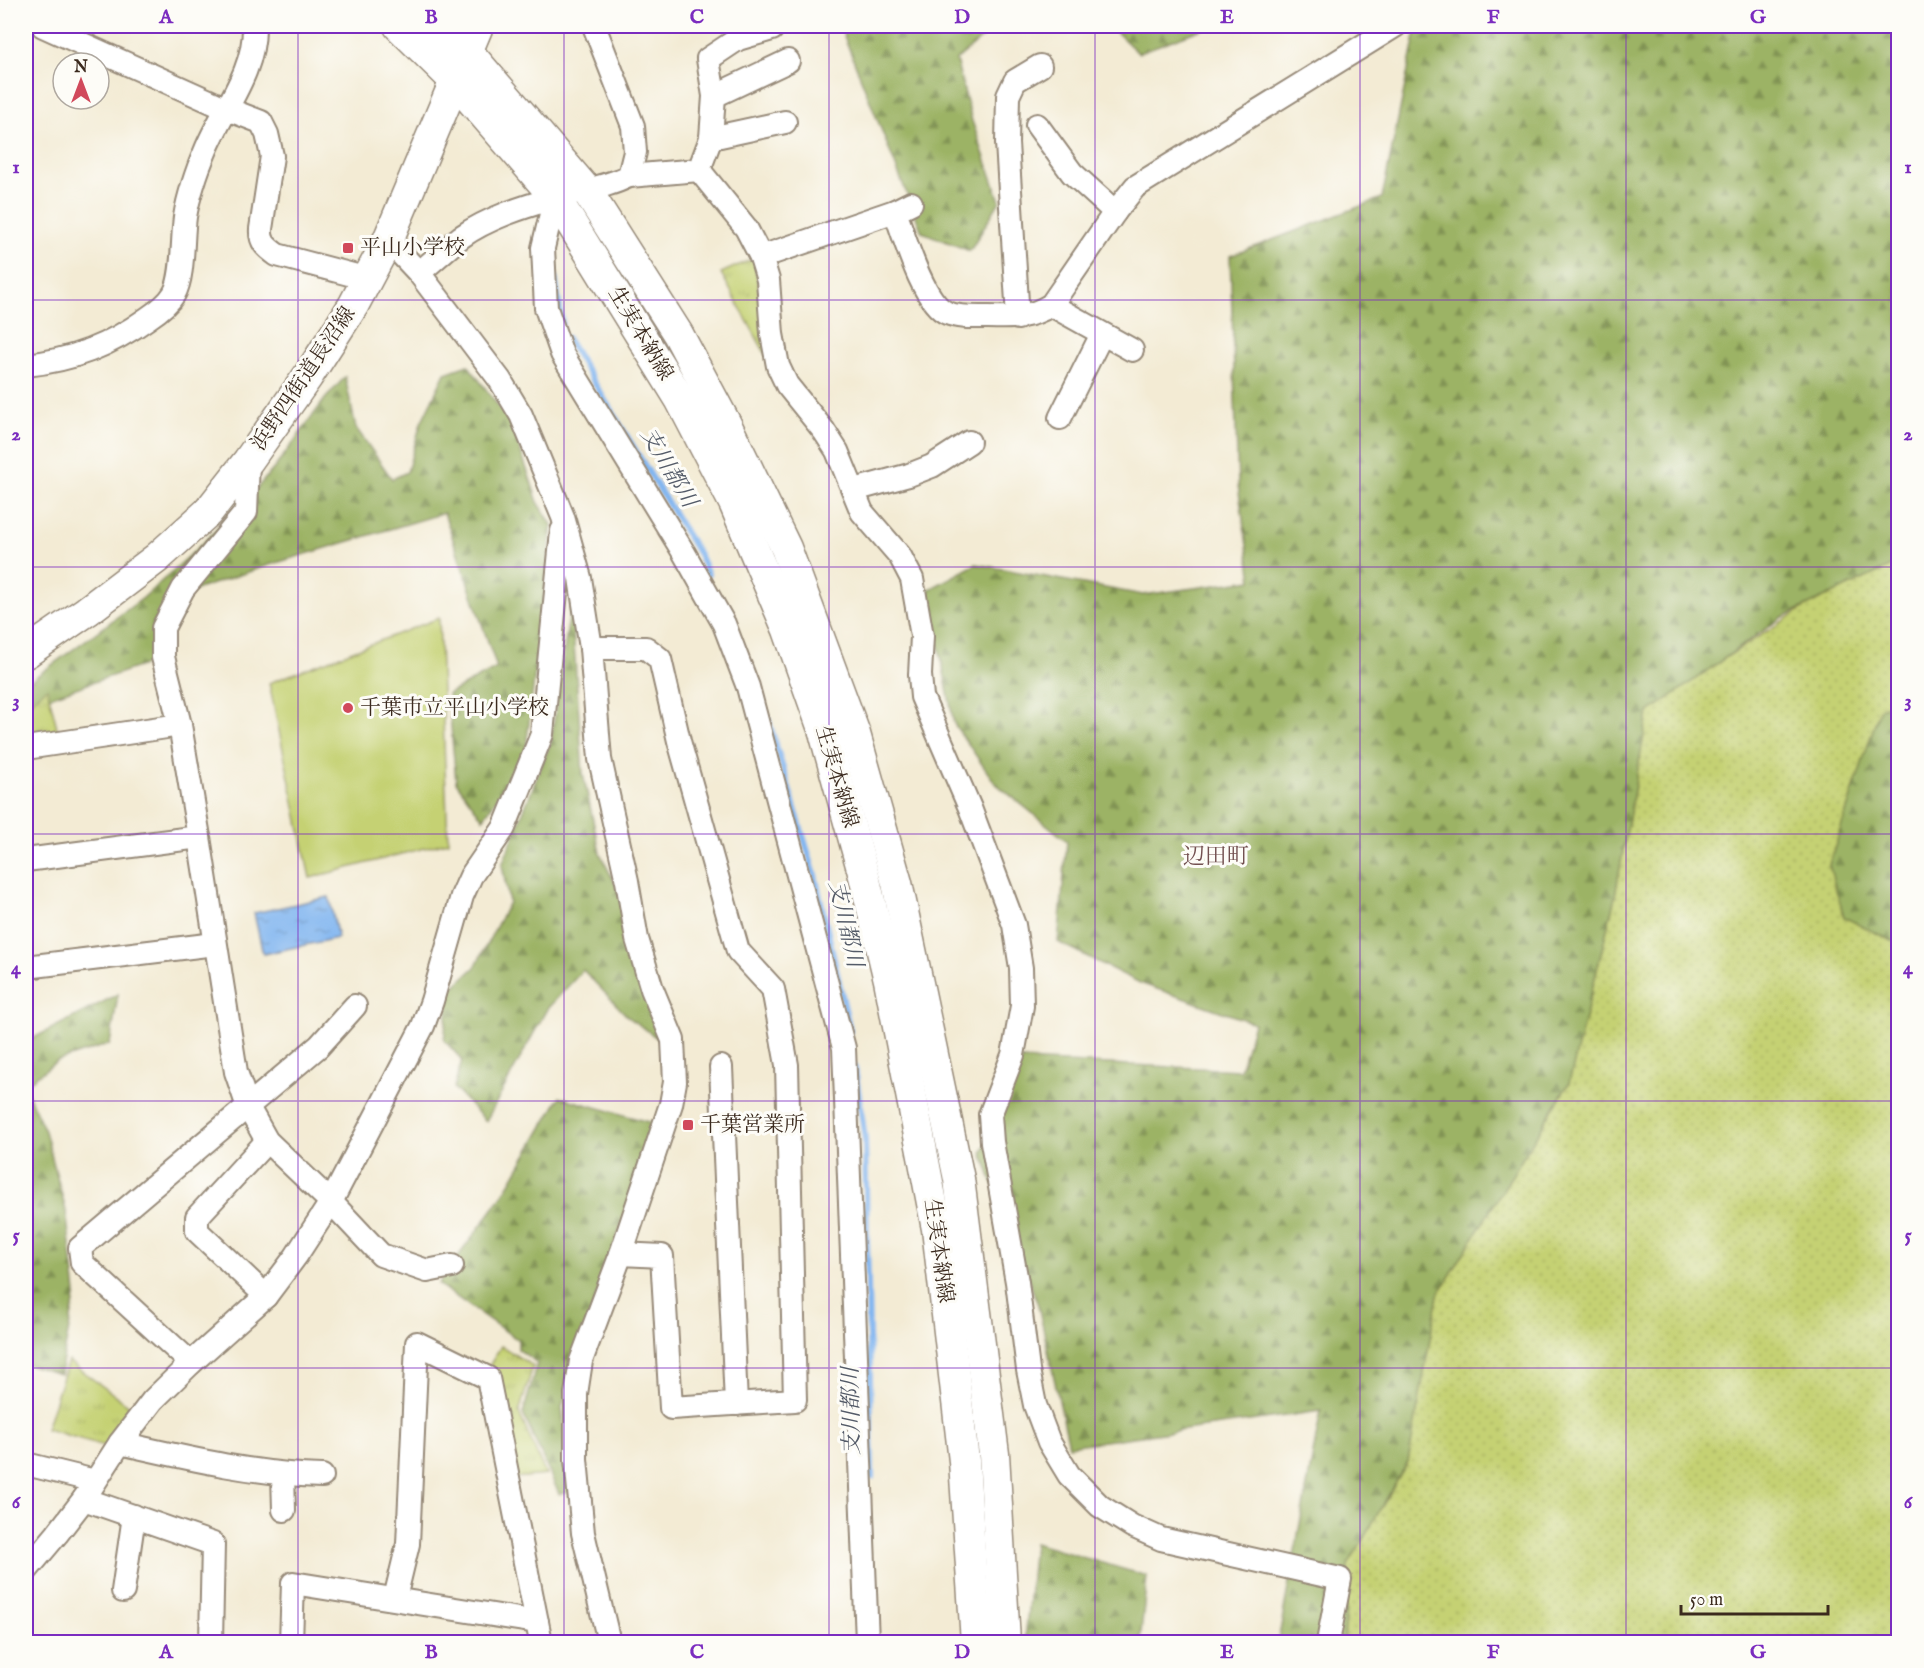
<svg xmlns="http://www.w3.org/2000/svg" width="1924" height="1668" font-family="'IM FELL English','Noto Serif JP',serif">
  <style>
    .grass { fill: url(#grass-dots); stroke: #807e48; stroke-width: 1.5 }
    .forest { fill: url(#forest-firs); stroke: #6c6e42; stroke-width: 1.5 }
    .park { fill: url(#park-tufts); stroke: #807e48; stroke-width: 1.5 }
    .pitch { fill: #c5d173; stroke: #807e48; stroke-width: 1.5 }
    .water { fill: url(#water-ripples); stroke: #5e7087; stroke-width: 1.5 }
    .lines { fill: none; stroke-linecap: round; stroke-linejoin: round }
    .stream { stroke: #82b6f0; stroke-width: 6 }
    .minor-casing { stroke: #978a79; stroke-width: 26 }
    .major-casing { stroke: #978a79; stroke-width: 33 }
    .minor { stroke: #fff; stroke-width: 22 }
    .major { stroke: #fff; stroke-width: 30 }
    .grid { fill: none; stroke: #7b2cbf; stroke-width: 1.5; stroke-opacity: 0.55 }
    .poi-dot { fill: #d1495b; stroke: #fdfcf7; stroke-width: 2 }
    .labels { text-anchor: middle; dominant-baseline: central; stroke-width: 6; stroke-linejoin: round; paint-order: stroke }
    .poi-label { font-size: 21px; fill: #3b2a1e; stroke: #fdfcf7; text-anchor: start }
    .street-label { font-size: 21px; fill: #3b2a1e; stroke: #fdfcf7 }
    .water-label { font-size: 22px; font-style: italic; fill: #545b68; stroke: #fdfcf7 }
    .neighbourhood-label { font-size: 22px; fill: #735050; stroke: #fdfcf7 }
    .neatline { fill: none; stroke: #7b2cbf; stroke-width: 2 }
    .grid-label { font-size: 20px; text-anchor: middle; font-weight: bold; fill: #7b2cbf }
  </style>
  <defs>
    <pattern id="grass-dots" width="8" height="8" patternUnits="userSpaceOnUse" patternTransform="scale(1.5)"><rect width="8" height="8" fill="#c5d173"/><path d="M2 2h.1M6 6h.1" fill="none" stroke="#aab463" stroke-width="1.8" stroke-linecap="round"/></pattern>
    <pattern id="forest-firs" width="22" height="20" patternUnits="userSpaceOnUse" patternTransform="scale(1.5)"><rect width="22" height="20" fill="#9cb365"/><path d="M5 1l3.5 6h-7zM16 11l3.5 6h-7z" fill="#809253"/></pattern>
    <pattern id="park-tufts" width="24" height="20" patternUnits="userSpaceOnUse" patternTransform="scale(1.5)"><rect width="24" height="20" fill="#c5d173"/><path d="M3 7l-1-3M5 7V3M7 7l1-3M15 17l-1-3M17 17v-4M19 17l1-3" fill="none" stroke="#aab463"/></pattern>
    <pattern id="water-ripples" width="26" height="14" patternUnits="userSpaceOnUse" patternTransform="scale(1.5)"><rect width="26" height="14" fill="#82b6f0"/><path d="M2 4q2-2 4 0t4 0M15 11q2-2 4 0t4 0" fill="none" stroke="#6c94c2"/></pattern>
  </defs>
  <rect width="100%" height="100%" fill="#fdfcf7"/>
  <filter id="ink" filterUnits="userSpaceOnUse"><feTurbulence type="fractalNoise" baseFrequency=".0167" numOctaves="2"/><feDisplacementMap in="SourceGraphic" scale="12" xChannelSelector="R" yChannelSelector="G"/><feConvolveMatrix kernelMatrix="1 2 1 2 8 2 1 2 1" color-interpolation-filters="sRGB"/></filter>
  <filter id="wash" filterUnits="userSpaceOnUse"><feTurbulence type="fractalNoise" baseFrequency=".008" numOctaves="4" result="noise"/><feDisplacementMap in="SourceGraphic" scale="24" xChannelSelector="R" yChannelSelector="G"/><feGaussianBlur stdDeviation="1.35" result="paint"/><feColorMatrix in="noise" values="0 0 0 0 0 0 0 0 0 0 0 0 0 0 0 0 0 1.4 0 .05"/><feComposite in="paint" operator="in"/></filter>
  <g filter="url(#wash)">
    <rect width="100%" height="100%" fill="#f3ebd4"/>
    <path class="grass" d="M 1898,548 L 1898,1642 L 1334,1642 L 1376,1346 L 1610,725 L 1725,658 Z"/>
    <g class="forest">
      <path d="M 840,26 L 996,26 L 956,60 L 972,121 L 1000,201 L 970,251 L 922,232 Z"/>
      <path d="M 1110,26 L 1210,26 L 1138,53 Z"/>
      <path d="M 1417,26 L 1898,26 L 1898,563 L 1781,618 L 1648,713 L 1614,901 L 1569,1083 L 1438,1295 L 1408,1462 L 1348,1565 L 1344,1642 L 1278,1642 L 1321,1411 L 1069,1446 L 1038,1305 L 982,1153 L 1022,1060 L 1240,1070 L 1254,1023 L 1140,983 L 1058,942 L 1067,841 L 995,783 L 954,724 L 928,590 L 976,564 L 1143,595 L 1252,580 L 1238,485 L 1230,256 L 1382,198 Z"/>
      <path d="M 468,365 L 511,423 L 538,502 L 552,525 L 525,757 L 483,819 L 456,782 L 448,694 L 497,668 L 444,513 L 269,565 L 198,589 L 169,605 L 153,662 L 26,705 L 26,684 L 143,598 L 187,558 L 243,504 L 276,466 L 325,399 L 345,377 L 356,428 L 392,479 L 407,472 L 421,423 L 445,373 Z"/>
      <path d="M 571,602 L 583,774 L 600,853 L 644,942 L 664,1043 L 627,1016 L 583,970 L 547,1009 L 486,1121 L 454,1088 L 462,1060 L 444,1040 L 450,990 L 475,967 L 509,902 L 502,865 L 551,742 Z"/>
      <path d="M 1898,701 L 1898,940 L 1892,941 L 1844,917 L 1829,865 L 1880,708 Z"/>
      <path d="M 118,994 L 110,1044 L 57,1061 L 26,1084 L 26,1042 Z"/>
      <path d="M 26,1090 L 45,1131 L 66,1211 L 76,1293 L 60,1374 L 26,1364 Z"/>
      <path d="M 560,1097 L 656,1124 L 593,1306 L 562,1407 L 570,1492 L 559,1494 L 523,1414 L 537,1363 L 518,1349 L 518,1340 L 438,1284 L 503,1195 Z"/>
      <path d="M 1034,1543 L 1147,1576 L 1140,1642 L 1025,1642 Z"/>
    </g>
    <g class="park">
      <path d="M 754,258 L 771,364 L 721,273 Z"/>
      <path d="M 47,688 L 61,743 L 26,747 L 26,706 Z"/>
      <path d="M 501,1346 L 533,1366 L 519,1413 L 546,1475 L 514,1478 L 485,1373 Z"/>
      <path d="M 68,1361 L 139,1413 L 111,1448 L 46,1429 Z"/>
    </g>
    <path class="pitch" d="M 439,618 L 448,842 L 310,878 L 269,683 Z"/>
    <path class="water" d="M 329,897 L 338,938 L 263,954 L 254,913 Z"/>
    <g class="lines">
      <g class="stream">
        <path d="M 555,277 L 562,323"/>
        <path d="M 567,338 L 700,556 L 708,574"/>
        <path d="M 768,719 L 815,875 L 850,1031"/>
        <path d="M 855,1068 L 865,1139 L 872,1477"/>
      </g>
    </g>
  </g>
  <g filter="url(#ink)">
    <g class="lines">
      <g class="minor-casing">
        <g id="minor">
          <path d="M 43,26 L 227,109 L 261,122 L 267,134 L 272,156 L 261,229 C 260,242 266,247 277,255 L 368,279"/>
          <path d="M 714,96 L 788,61"/>
          <path d="M 1037,125 L 1072,173 L 1115,212"/>
          <path d="M 711,138 L 785,122"/>
          <path d="M 699,170 L 746,228 L 761,257 L 768,280 L 772,334 L 778,366 L 787,385 L 824,431 L 837,451 L 862,512 L 900,556 L 912,579 L 922,636 L 920,675 L 922,697 L 970,808 L 1014,925 L 1021,968 L 1022,1006 L 1013,1055 L 990,1115 L 992,1142 L 1017,1282 L 1028,1370 L 1035,1405 L 1049,1442 L 1069,1475 L 1100,1506 L 1132,1526 L 1161,1539 L 1340,1579 L 1328,1642"/>
          <path d="M 699,170 L 711,138 L 714,96 L 708,59 L 738,39 L 772,29"/>
          <path d="M 629,176 L 699,170"/>
          <path d="M 555,197 L 543,248 L 546,308 L 562,354 L 684,553 L 724,624 L 748,687 L 844,1048 L 867,1642"/>
          <path d="M 895,211 C 904,236 923,303 947,313 C 960,318 975,317 989,317 C 1014,318 1029,318 1051,305 L 1115,212 L 1135,187 L 1395,26"/>
          <path d="M 388,240 L 419,273 L 500,380 L 521,415 L 563,517 L 580,578 L 591,648 L 600,759 L 627,881 L 637,939 L 652,989 L 673,1040 L 675,1082 L 671,1104 L 621,1254 L 581,1361 L 576,1394 L 576,1459 L 583,1533 L 609,1642"/>
          <path d="M 761,257 L 895,211 L 911,203"/>
          <path d="M 419,273 C 433,261 447,248 461,237 C 488,218 523,207 554,198 C 579,190 605,188 629,176 L 635,152 L 633,126 L 594,26"/>
          <path d="M 1051,305 L 1132,350"/>
          <path d="M 1018,318 L 1007,143 L 1008,96 L 1015,81 L 1040,66"/>
          <path d="M 26,365 C 73,360 109,346 148,318 C 157,312 168,304 174,294 C 184,277 182,238 185,217 C 188,198 197,170 205,152 C 222,109 255,74 254,26"/>
          <path d="M 1060,418 L 1102,334"/>
          <path d="M 248,461 L 246,512 L 183,589 L 163,628 L 163,657 L 180,725 L 199,837 L 236,1072 L 248,1107 L 267,1141 L 331,1202 L 381,1255 L 427,1271 L 452,1266"/>
          <path d="M 854,490 L 909,475 L 932,466 L 969,442"/>
          <path d="M 591,648 L 646,648 L 660,659 L 679,741 L 738,951 L 773,989 L 787,1065 L 795,1400 L 671,1408 L 662,1256 L 621,1254"/>
          <path d="M 26,748 L 180,725"/>
          <path d="M 26,860 L 199,837"/>
          <path d="M 26,967 L 215,944"/>
          <path d="M 721,1067 L 736,1404"/>
          <path d="M 266,1296 L 197,1231 L 197,1217 L 267,1141"/>
          <path d="M 191,1363 L 82,1263 L 80,1248 L 319,1046 L 355,1006"/>
          <path d="M 120,1443 C 186,1458 253,1474 322,1476"/>
          <path d="M 26,1464 L 95,1481"/>
          <path d="M 283,1475 L 284,1510"/>
          <path d="M 84,1499 L 213,1544 L 211,1642"/>
          <path d="M 26,1571 L 57,1534 L 84,1499 L 120,1443 L 153,1400 L 191,1363 L 266,1296 L 296,1256 L 331,1202 L 423,1026 L 432,1001 L 462,896 L 471,876 L 504,828 L 542,734 L 562,531"/>
          <path d="M 123,1591 L 134,1516"/>
          <path d="M 395,1598 L 408,1544 L 417,1343 L 488,1378 L 541,1642"/>
          <path d="M 291,1642 L 293,1583 L 537,1622"/>
        </g>
      </g>
      <g class="major-casing">
        <g id="major">
          <path d="M 399,26 L 454,80 L 555,197 L 680,399 L 734,503 L 788,630 L 824,732 L 864,876 L 889,980 L 937,1229 L 964,1461 L 976,1642"/>
          <path d="M 439,26 L 467,51 L 587,191 L 678,334 L 726,424 L 786,548 L 855,734 L 897,883 L 959,1179 L 994,1454 L 1005,1642"/>
          <path d="M 26,653 L 87,611 L 157,558 L 208,512 L 248,461 L 308,376 L 353,306 L 388,240 L 478,26"/>
        </g>
      </g>
      <use href="#minor" class="minor"/>
      <use href="#major" class="major"/>
    </g>
  </g>
  <path class="grid" d="M 298,26 L 298,1642M 564,26 L 564,1642M 829,26 L 829,1642M 1095,26 L 1095,1642M 1360,26 L 1360,1642M 1626,26 L 1626,1642M 26,300 L 1898,300M 26,567 L 1898,567M 26,834 L 1898,834M 26,1101 L 1898,1101M 26,1368 L 1898,1368"/>
  <g class="poi-dot">
    <rect x="342" y="242" width="12" height="12" rx="3"/>
    <circle cx="348" cy="708" r="6"/>
    <rect x="682" y="1119" width="12" height="12" rx="3"/>
  </g>
  <g class="labels">
    <g class="poi-label">
      <text x="360" y="248">平山小学校</text>
      <text x="360" y="708">千葉市立平山小学校</text>
      <text x="700" y="1125">千葉営業所</text>
    </g>
    <g class="street-label">
      <text transform="translate(640 334) rotate(59)">生実本納線</text>
      <text transform="translate(304 379) rotate(-56)">浜野四街道長沼線</text>
      <text transform="translate(836 777) rotate(74)">生実本納線</text>
      <text transform="translate(938 1251) rotate(82)">生実本納線</text>
    </g>
    <g class="water-label">
      <text transform="translate(668 468) rotate(59)">支川都川</text>
      <text transform="translate(845 924) rotate(77)">支川都川</text>
      <text transform="translate(852 1411) rotate(-91)">支川都川</text>
    </g>
    <g class="neighbourhood-label">
      <text x="1216" y="857">辺田町</text>
    </g>
  </g>
  <rect width="1924" height="1668" fill="none" stroke="#fdfcf7" stroke-width="66"/>
  <g transform="translate(81 81)"><circle r="28" fill="#fdfcf7" stroke="#afa8a0" stroke-width="1.5"/>
  <path d="M0-4.5L10 22L0 15L-10 22Z" fill="#d1495b"/>
  <text y="-9" font-size="16" font-weight="bold" text-anchor="middle" fill="#3b2a1e">N</text>
  </g>
  <path d="M1681 1605v9h147v-9" fill="none" stroke="#3b2a1e" stroke-width="3"/>
  <text x="1690" y="1605" font-size="18" fill="#3b2a1e" stroke="#fdfcf7" stroke-width="4.5" paint-order="stroke">50 m</text>
  <rect x="33" y="33" width="1858" height="1602" class="neatline"/>
  <g class="grid-label">
    <text x="166" y="23">A</text>
    <text x="431" y="23">B</text>
    <text x="697" y="23">C</text>
    <text x="962" y="23">D</text>
    <text x="1227" y="23">E</text>
    <text x="1493" y="23">F</text>
    <text x="1758" y="23">G</text>
    <text x="16" y="173">1</text>
    <text x="1908" y="173">1</text>
    <text x="16" y="440">2</text>
    <text x="1908" y="440">2</text>
    <text x="16" y="707">3</text>
    <text x="1908" y="707">3</text>
    <text x="16" y="974">4</text>
    <text x="1908" y="974">4</text>
    <text x="16" y="1241">5</text>
    <text x="1908" y="1241">5</text>
    <text x="16" y="1508">6</text>
    <text x="1908" y="1508">6</text>
    <text x="166" y="1658">A</text>
    <text x="431" y="1658">B</text>
    <text x="697" y="1658">C</text>
    <text x="962" y="1658">D</text>
    <text x="1227" y="1658">E</text>
    <text x="1493" y="1658">F</text>
    <text x="1758" y="1658">G</text>
  </g>
</svg>
